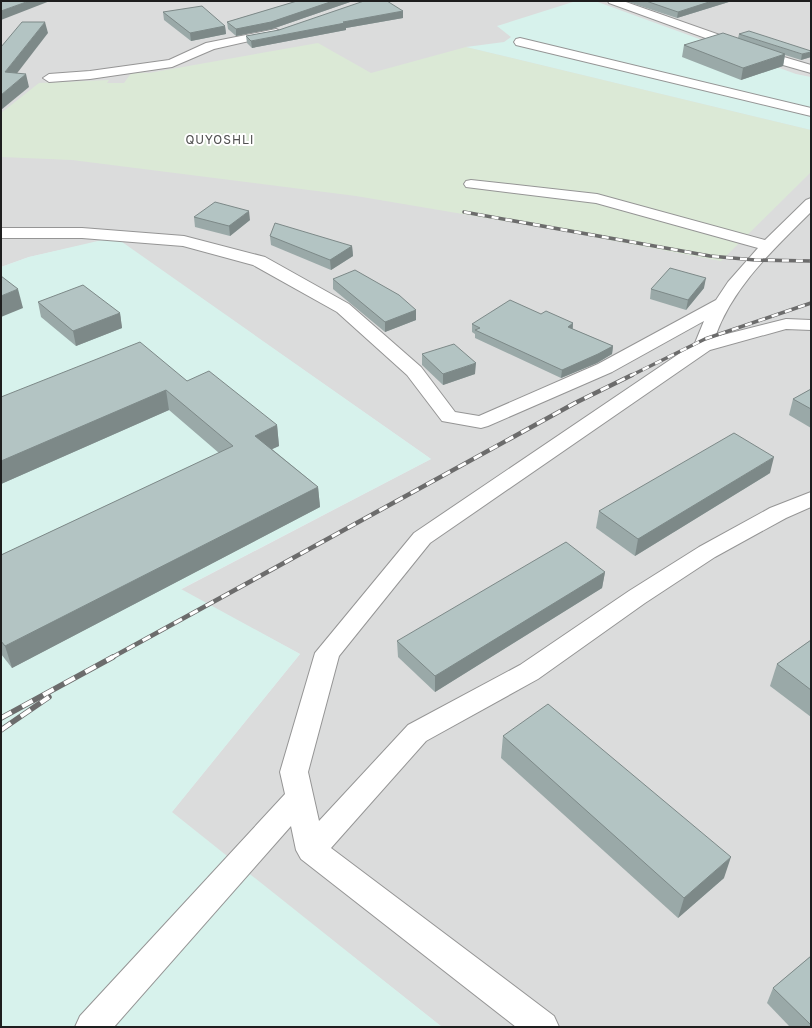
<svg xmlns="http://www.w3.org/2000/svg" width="812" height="1028" font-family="'Golos Text',sans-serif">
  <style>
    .residential { fill: #dbdcdc }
    .industrial { fill: #dbe9d6 }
    .military { fill: #d7f2ec }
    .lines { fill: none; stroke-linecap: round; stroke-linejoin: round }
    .minor-casing { stroke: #959595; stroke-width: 2 }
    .minor { fill: #fff; fill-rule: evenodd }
    .rail-far2-casing { stroke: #6c6c6c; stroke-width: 3.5 }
    .rail-far1-casing { stroke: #6c6c6c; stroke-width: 4.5 }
    .rail-casing { stroke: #6c6c6c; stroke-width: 5.5 }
    .rail-far2 { stroke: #fff; stroke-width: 2.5; stroke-dasharray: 7; stroke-linecap: butt }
    .rail-far1 { stroke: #fff; stroke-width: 3; stroke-dasharray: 9; stroke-linecap: butt }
    .rail { stroke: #fff; stroke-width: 4; stroke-dasharray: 12; stroke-linecap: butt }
    .wall { fill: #9aa9a8 }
    .shaded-wall { fill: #7d8988 }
    .building { fill: #b3c4c3; stroke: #7d8988 }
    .labels { text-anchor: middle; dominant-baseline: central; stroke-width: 4; stroke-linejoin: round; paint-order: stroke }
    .far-quarter-label { font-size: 12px; letter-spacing: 1px; fill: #515151; stroke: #fff }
  </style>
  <rect width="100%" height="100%" fill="#e4edef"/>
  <path class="residential" d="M 1,1 L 811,1 L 811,1027 L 442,1027 L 171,813 L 300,654 L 180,590 L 431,459 L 115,238 L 29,257 L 1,267 Z"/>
  <path class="industrial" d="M 318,43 L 371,73 L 466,47 L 811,130 L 811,172 L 721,261 L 546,228 L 356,196 L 72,160 L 1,157 L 1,113 L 39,83 L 109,80 L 107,83 L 124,83 L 132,72 L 149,73 Z"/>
  <g class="military">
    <path d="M 576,1 L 595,1 L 796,74 L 811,77 L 811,130 L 466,47 L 504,42 L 511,37 L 497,26 Z"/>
    <path d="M 115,237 L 431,459 L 181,589 L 300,654 L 172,812 L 442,1027 L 1,1027 L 1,267 L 29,257 Z"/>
  </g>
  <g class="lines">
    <g class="minor-casing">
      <g id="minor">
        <path d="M 608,1 L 623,1 L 777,55 L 811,65 L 811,73 L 769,61 L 609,3 Z"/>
        <path d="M 276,29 L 282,32 L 280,34 L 214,49 L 172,67 L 90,79 L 49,82 L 43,78 L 49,74 L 90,71 L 169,60 L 206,43 Z"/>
        <path d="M 520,38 L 811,108 L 811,116 L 516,45 L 514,42 L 516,39 Z"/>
        <path d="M 471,180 L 597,194 L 765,240 L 806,200 L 811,198 L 811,212 C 774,249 733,286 715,337 L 786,319 L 811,320 L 811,330 L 786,329 L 710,350 L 430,543 L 339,656 L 308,772 L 319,821 L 408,725 L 520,665 L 629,591 L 699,547 L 770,508 L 811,492 L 811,507 L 786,518 L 715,557 L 645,603 L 538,679 L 426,741 L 331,848 L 554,1016 L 559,1027 L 516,1027 L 301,859 L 296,850 L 291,826 L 114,1027 L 75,1027 L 80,1016 L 285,794 L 280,772 L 315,653 L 414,533 L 695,343 L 704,321 L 612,372 L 488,426 L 481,428 L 442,421 L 407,375 L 337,312 L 253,265 L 183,246 L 82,238 L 1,238 L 1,228 L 82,228 L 184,236 L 265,257 L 349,304 L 421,367 L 455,412 L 479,416 L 598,364 L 716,300 L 728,282 L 758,248 L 596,203 L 466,187 L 464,184 L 466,181 Z"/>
      </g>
    </g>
    <use href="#minor" class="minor"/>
    <g class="rail-far2-casing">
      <g id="rail-far2">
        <path d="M 464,212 L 710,256 L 755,260 L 811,261"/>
        <path d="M 630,376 L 705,339 L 811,303"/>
      </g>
    </g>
    <g class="rail-far1-casing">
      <path id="rail-far1" d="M 111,658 L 575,403 L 632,375"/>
    </g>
    <g class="rail-casing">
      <g id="rail">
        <path d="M 1,718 L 113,657"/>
        <path d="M 1,730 L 49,697"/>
      </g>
    </g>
    <use href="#rail-far2" class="rail-far2"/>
    <use href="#rail-far1" class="rail-far1"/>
    <use href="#rail" class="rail"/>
  </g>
  <g class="wall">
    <path d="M 297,1 L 353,1 L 272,29 L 236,36 L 228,29 L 227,22 Z"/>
    <path d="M 625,1 L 732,1 L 677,18 Z"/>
    <path d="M 403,11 L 403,18 L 346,28 L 346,30 L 252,48 L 247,43 L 246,36 L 279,30 Z"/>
    <path d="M 163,12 L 225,26 L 226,34 L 191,41 L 164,20 Z"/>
    <path d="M 739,34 L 811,57 L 801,60 L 785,55 L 783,66 L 741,80 L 682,57 L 684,45 L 738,38 Z"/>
    <path d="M 194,217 L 250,220 L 230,236 L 195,227 Z"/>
    <path d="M 270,236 L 352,246 L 353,256 L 331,270 L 271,245 Z"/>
    <path d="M 333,279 L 416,310 L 416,320 L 385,332 L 333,289 Z"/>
    <path d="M 704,288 L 686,310 L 650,299 L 651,289 Z"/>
    <path d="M 38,302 L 120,313 L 122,328 L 76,346 L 41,317 Z"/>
    <path d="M 541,314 L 573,323 L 573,329 L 613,346 L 612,354 L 597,363 L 561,378 L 475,338 L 475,334 L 472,332 L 472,324 Z"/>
    <path d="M 422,354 L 475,374 L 443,385 L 422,365 Z"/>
    <path d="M 187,381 L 277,425 L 279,446 L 272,449 L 318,487 L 320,507 L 12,668 L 1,654 L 1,555 L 219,453 L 169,410 L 1,484 L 1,397 Z"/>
    <path d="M 811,389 L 811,428 L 789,415 L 793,399 Z"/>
    <path d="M 770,473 L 635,556 L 596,528 L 599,511 Z"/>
    <path d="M 605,572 L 602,588 L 435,692 L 398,657 L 397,641 Z"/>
    <path d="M 811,640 L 811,717 L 770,686 L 777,664 Z"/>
    <path d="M 503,736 L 724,878 L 678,918 L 501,758 Z"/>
    <path d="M 811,956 L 811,1027 L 790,1027 L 767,1003 L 773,988 Z"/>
  </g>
  <g class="shaded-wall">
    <path d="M 29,1 L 50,1 L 1,20 L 1,11 Z"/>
    <path d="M 333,1 L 353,1 L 272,29 L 236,36 L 236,29 Z"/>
    <path d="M 712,1 L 732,1 L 677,18 L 678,12 Z"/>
    <path d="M 403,11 L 403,18 L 346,28 L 346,30 L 252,48 L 251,41 L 343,22 Z"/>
    <path d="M 45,22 L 48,33 L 8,85 L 5,72 Z"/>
    <path d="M 225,26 L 226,34 L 191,41 L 190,33 Z"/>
    <path d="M 811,52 L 811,57 L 801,60 L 802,54 Z"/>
    <path d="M 785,54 L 783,66 L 741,80 L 743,68 Z"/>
    <path d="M 26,74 L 29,87 L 1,110 L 1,95 Z"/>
    <path d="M 249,211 L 250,220 L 230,236 L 229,226 Z"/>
    <path d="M 352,246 L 353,256 L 331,270 L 330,260 Z"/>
    <path d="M 706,278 L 704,288 L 686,310 L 688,300 Z"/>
    <path d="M 18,289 L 23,308 L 1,317 L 1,296 Z"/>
    <path d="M 416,310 L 416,320 L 385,332 L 385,322 Z"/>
    <path d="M 120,313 L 122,328 L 76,346 L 73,331 Z"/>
    <path d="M 573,323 L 572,332 L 568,327 Z"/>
    <path d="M 613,346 L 612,354 L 597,363 L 561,378 L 562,370 Z"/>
    <path d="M 476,363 L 475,374 L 443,385 L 443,374 Z"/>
    <path d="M 166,390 L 169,410 L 1,484 L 1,461 Z"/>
    <path d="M 277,425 L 279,446 L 257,456 L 255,436 Z"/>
    <path d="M 774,457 L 770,473 L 635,556 L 638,539 Z"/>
    <path d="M 318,487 L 320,507 L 12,668 L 5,646 Z"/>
    <path d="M 605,572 L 602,588 L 435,692 L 435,676 Z"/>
    <path d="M 731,857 L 724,878 L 678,918 L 684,898 Z"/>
  </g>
  <g class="building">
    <path d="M 1,1 L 29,1 L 1,11 Z"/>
    <path d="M 297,1 L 333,1 L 271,22 L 236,29 L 227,22 Z"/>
    <path d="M 364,1 L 387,1 L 403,11 L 343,22 L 345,23 L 251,41 L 246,36 L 279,30 Z"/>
    <path d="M 646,1 L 712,1 L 678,12 Z"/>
    <path d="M 202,6 L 225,26 L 190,33 L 163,12 Z"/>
    <path d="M 22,22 L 45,22 L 5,72 L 26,74 L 1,95 L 1,47 Z"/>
    <path d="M 749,31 L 811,51 L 811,52 L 802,54 L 739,34 Z"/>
    <path d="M 723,33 L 785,54 L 743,68 L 684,45 Z"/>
    <path d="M 215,202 L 249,211 L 229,226 L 194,217 Z"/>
    <path d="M 275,223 L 352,246 L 330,260 L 270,236 Z"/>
    <path d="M 670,268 L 706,278 L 688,300 L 651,289 Z"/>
    <path d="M 355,270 L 399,295 L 416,310 L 385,322 L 333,279 Z"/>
    <path d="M 1,276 L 18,289 L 1,296 Z"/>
    <path d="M 83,285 L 120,313 L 73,331 L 38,302 Z"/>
    <path d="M 510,300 L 541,314 L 546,311 L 573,323 L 568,327 L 613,346 L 598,354 L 562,370 L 475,330 L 480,328 L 472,324 Z"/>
    <path d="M 140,342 L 187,381 L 209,371 L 277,425 L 255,436 L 318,487 L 5,646 L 1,641 L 1,555 L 233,446 L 166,390 L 1,461 L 1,397 Z"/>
    <path d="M 454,344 L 476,363 L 443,374 L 422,354 Z"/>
    <path d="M 811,389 L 811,409 L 793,399 Z"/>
    <path d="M 734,433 L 774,457 L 638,539 L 599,511 Z"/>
    <path d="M 566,542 L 605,572 L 435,676 L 397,641 Z"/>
    <path d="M 811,640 L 811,690 L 777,664 Z"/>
    <path d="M 548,704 L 731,857 L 684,898 L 503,736 Z"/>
    <path d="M 811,956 L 811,1025 L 773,988 Z"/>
  </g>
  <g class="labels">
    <g class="far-quarter-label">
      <text x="220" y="139">QUYOSHLI</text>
    </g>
  </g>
  <rect width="812" height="1028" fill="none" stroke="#1e1e1e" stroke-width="4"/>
</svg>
